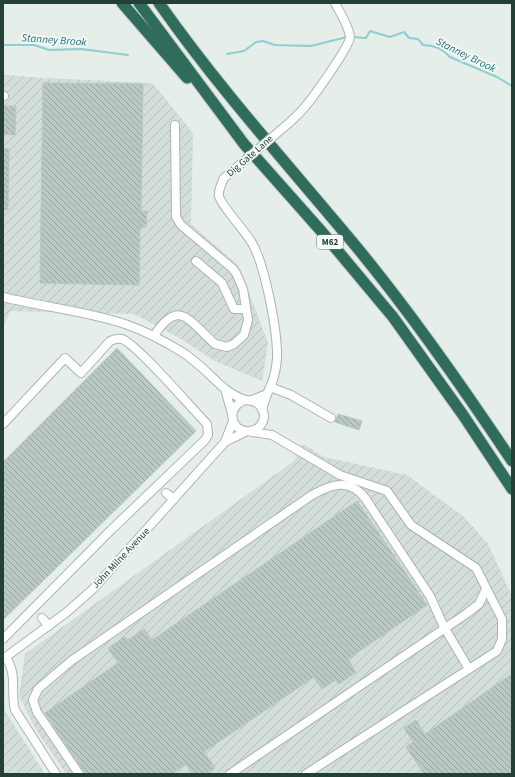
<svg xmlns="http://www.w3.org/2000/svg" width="515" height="777" font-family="'Source Sans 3',sans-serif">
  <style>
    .industrial { fill: url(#industrial-furrows) }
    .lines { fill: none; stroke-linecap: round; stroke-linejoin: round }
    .stream { stroke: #8ecdd2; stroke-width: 2 }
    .building { fill: url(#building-back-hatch); stroke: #b7c8c0 }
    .minor-casing { stroke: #a7b6b0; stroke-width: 10 }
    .highway-casing { stroke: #c2cac7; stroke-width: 13 }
    .minor { stroke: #fff; stroke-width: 8 }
    .highway { stroke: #306c5b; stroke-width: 11 }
    .minor-bridge-casing { stroke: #a7b6b0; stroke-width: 10; stroke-linecap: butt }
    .minor-bridge { stroke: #fff; stroke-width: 8 }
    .labels { text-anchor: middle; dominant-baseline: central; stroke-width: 3.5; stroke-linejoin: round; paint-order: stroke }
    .shield { fill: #f6faf8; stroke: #637870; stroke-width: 1 }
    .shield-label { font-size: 9px; font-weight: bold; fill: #244036 }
    .street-label { font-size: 10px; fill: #244036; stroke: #f6faf8 }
    .water-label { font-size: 11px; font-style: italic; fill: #1e747c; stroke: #f6faf8 }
  </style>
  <defs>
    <pattern id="industrial-furrows" width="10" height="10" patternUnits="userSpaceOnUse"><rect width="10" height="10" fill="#d3ded8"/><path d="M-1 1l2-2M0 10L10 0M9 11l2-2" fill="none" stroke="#b5c0ba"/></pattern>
    <pattern id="building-back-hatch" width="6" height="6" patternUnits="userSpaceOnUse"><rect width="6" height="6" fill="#bac9c2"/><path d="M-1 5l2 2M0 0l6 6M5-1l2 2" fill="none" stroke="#97a59e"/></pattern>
  </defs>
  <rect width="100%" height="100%" fill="#e5eee9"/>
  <g class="industrial">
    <path d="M 3,74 L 5,75 L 44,78 L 152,83 L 160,92 L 193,133 L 191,224 L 239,266 L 268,343 L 262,381 L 215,361 L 176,336 L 134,314 L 10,311 L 3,328 Z"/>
    <path d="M 303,444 L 324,457 L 407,475 L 464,517 L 488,544 L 512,596 L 512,774 L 66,774 L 37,731 L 19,696 L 25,654 L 294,461 Z"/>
    <path d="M 3,677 L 5,681 L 5,711 L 45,774 L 3,774 Z"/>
  </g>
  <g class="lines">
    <g class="stream">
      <path d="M 352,37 L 366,38 L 370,31 L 390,37 L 404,32 L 409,38 L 418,39 L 423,45 C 434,45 443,49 450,57 L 497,77 L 512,86"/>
      <path d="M 3,45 L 34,45 L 49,50 L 81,49 L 128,55"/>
      <path d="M 227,54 L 244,51 L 256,42 L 263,41 L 275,45 L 311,46 L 347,37"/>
    </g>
  </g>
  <g class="building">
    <path d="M 43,83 L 143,84 L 141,211 L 147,211 L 146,227 L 140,227 L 139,285 L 40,283 Z"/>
    <path d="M 3,106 L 16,106 L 15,135 L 3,134 Z"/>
    <path d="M 3,149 L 9,149 L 8,210 L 3,210 Z"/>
    <path d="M 117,348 L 196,431 L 3,620 L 3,462 Z"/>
    <path d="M 338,414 L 362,421 L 359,430 L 335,422 Z"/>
    <path d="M 357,501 L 427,605 L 348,659 L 356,672 L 339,684 L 336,680 L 322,689 L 314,677 L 204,752 L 215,768 L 207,774 L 192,774 L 186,764 L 172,774 L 86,774 L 45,713 L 118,663 L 108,648 L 125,637 L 128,640 L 144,629 L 152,640 Z"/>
    <path d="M 512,674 L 512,774 L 424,774 L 406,747 L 413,742 L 404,728 L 416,720 L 425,734 Z"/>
  </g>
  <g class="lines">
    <g class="minor-casing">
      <g id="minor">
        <path d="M 3,96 L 4,96"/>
        <path d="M 289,123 C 294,118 300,113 304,108 C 312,99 350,46 350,37 C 349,26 340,13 335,3"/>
        <path d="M 224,178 C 222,183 218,190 219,196 C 220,204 246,232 252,243 C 265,265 278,332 277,359 C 276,371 273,383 267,394"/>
        <path d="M 196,261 L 222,283 L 234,309 L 246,309"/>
        <path d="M 3,297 C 43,307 86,311 125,324 C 145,331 164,341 182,352 C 198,362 210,376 224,388 C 229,392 239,398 246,400 C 251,401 255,400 259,405 C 273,419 255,439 238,428 C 228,418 232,404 246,400"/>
        <path d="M 154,336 C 179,297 189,321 215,344 L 227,347 L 234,344 L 244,335 L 248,320 L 243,289 L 236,273 L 232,268 L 181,225 L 176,217 L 175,125"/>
        <path d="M 270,387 L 291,395 L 331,418"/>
        <path d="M 225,389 L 232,414"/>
        <path d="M 252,400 L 267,394 L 262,409"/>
        <path d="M 3,424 L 65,358 L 81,373 L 110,341 C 114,339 117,338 122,339 C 137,344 192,409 207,424 L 208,435 L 205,440 L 111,530 L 3,639"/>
        <path d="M 252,432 L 272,435 L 340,475 L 387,491 L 411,525 L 476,568 L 502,619 L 502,639 L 497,651 L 306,774"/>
        <path d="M 225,442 L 245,432"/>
        <path d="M 166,493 L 174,499"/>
        <path d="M 42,618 L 49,626"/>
        <path d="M 6,657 C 18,677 10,689 15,710 L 56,774"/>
        <path d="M 3,659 L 67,612 L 93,589 L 225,442 L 233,421"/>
        <path d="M 79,774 L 37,712 L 33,700 L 38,689 L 71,661 L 312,495 C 332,484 349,478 365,498 L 430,596 L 444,627 L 469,669"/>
        <path d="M 230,774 L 466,614 L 479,604 L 486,589"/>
      </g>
    </g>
    <g class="highway-casing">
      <g id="highway">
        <path d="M 122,3 L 187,78"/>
        <path d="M 139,3 L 244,144 L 322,232 L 393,317 L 463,415 L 512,489"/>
        <path d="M 159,3 C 220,90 291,168 359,250 C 414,317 464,389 512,461"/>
      </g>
    </g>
    <use href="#minor" class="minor"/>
    <use href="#highway" class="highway"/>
    <g class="minor-bridge-casing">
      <path id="minor-bridge" d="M 224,178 L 289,123"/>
    </g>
    <use href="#minor-bridge" class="minor-bridge"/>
  </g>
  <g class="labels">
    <rect class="shield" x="317" y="235" width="26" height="14" rx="3"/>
    <g class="shield-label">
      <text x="330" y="242">M62</text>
    </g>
    <g class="street-label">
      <text transform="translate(250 156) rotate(-41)">Dig Gate Lane</text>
      <text transform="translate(121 558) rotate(-47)">John Milne Avenue</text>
    </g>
    <g class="water-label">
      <text transform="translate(54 40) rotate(4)">Stanney Brook</text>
      <text transform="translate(466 55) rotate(26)">Stanney Brook</text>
    </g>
  </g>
  <rect width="515" height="777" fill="none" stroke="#244036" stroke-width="8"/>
</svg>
